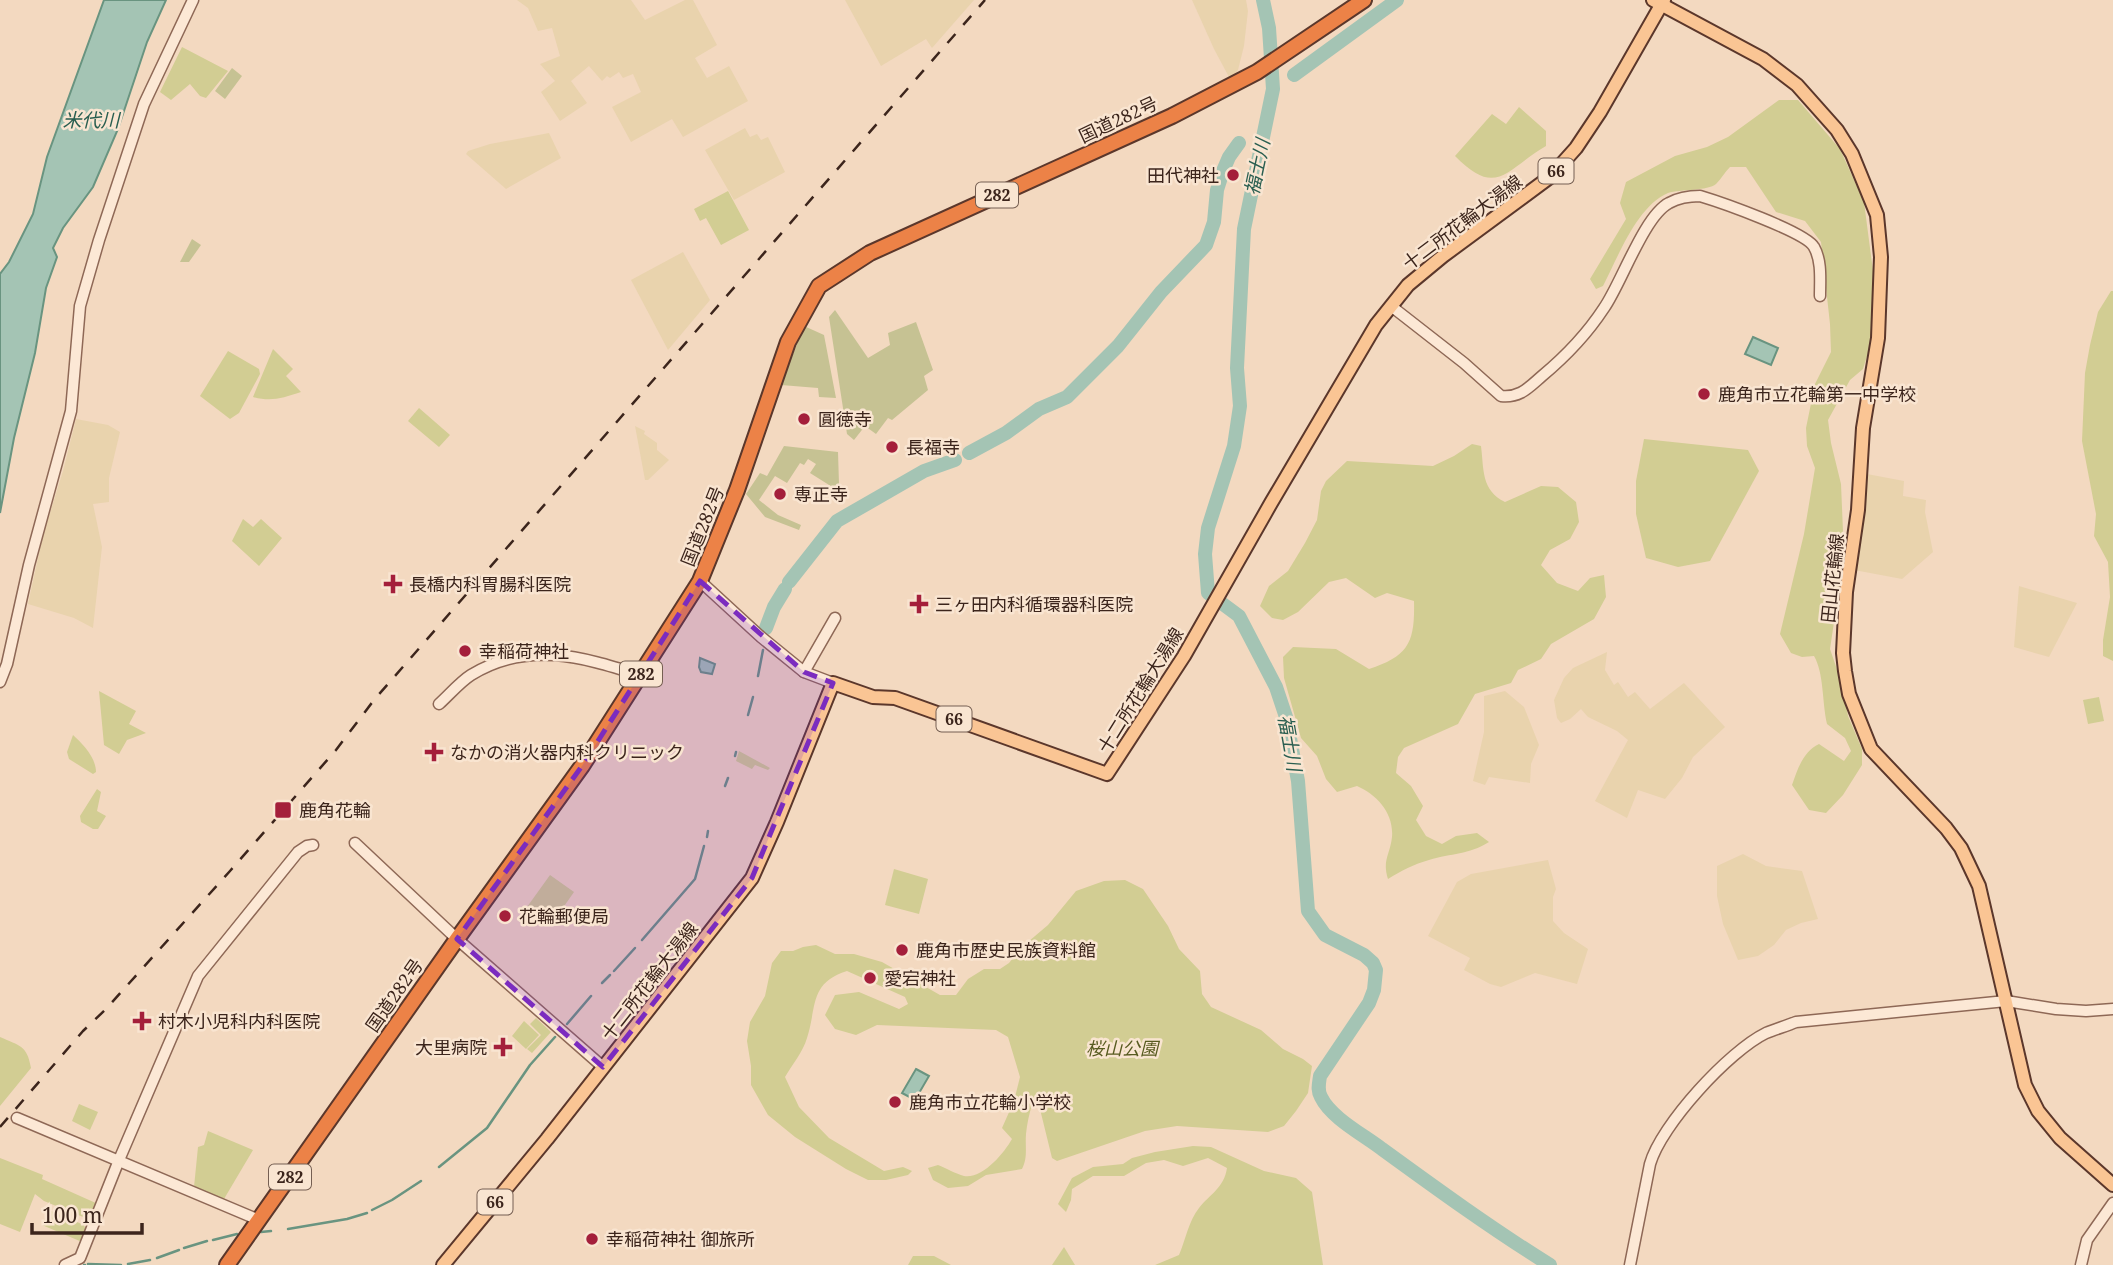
<svg xmlns="http://www.w3.org/2000/svg" width="2113" height="1265" font-family="'Noto Serif','Noto Sans JP',serif">
  <style>
    .farmland { fill: #e9d3ad }
    .green { fill: #d2cd93 }
    .cemetery { fill: #c6c293 }
    .water { fill: #a4c4b4; stroke: #699480; stroke-width: 2 }
    .lines { fill: none; stroke-linecap: round; stroke-linejoin: round }
    .stream { stroke: #699480; stroke-width: 2.5 }
    .river { stroke: #a4c4b4; stroke-width: 14 }
    .minor-casing { stroke: #8e6856; stroke-width: 13 }
    .major-casing { stroke: #5b372b; stroke-width: 16 }
    .highway-casing { stroke: #5b372b; stroke-width: 18 }
    .minor { stroke: #fce8d5; stroke-width: 10 }
    .major { stroke: #fac594; stroke-width: 12 }
    .highway { stroke: #ec8247; stroke-width: 14 }
    .rail { stroke: #3c251c; stroke-width: 2.5; stroke-dasharray: 12 12; stroke-linecap: butt }
    .marked { fill: #7b2cbf; fill-opacity: 0.2; stroke: #7b2cbf; stroke-width: 5; stroke-dasharray: 14 9; stroke-linejoin: round }
    .poi-dot { fill: #a41f3b; stroke: #f9e5d1; stroke-width: 2.5 }
    .labels { text-anchor: middle; dominant-baseline: central; stroke-width: 5; stroke-linejoin: round; paint-order: stroke }
    .shield { fill: #f9e5d1; stroke: #755f52; stroke-width: 2 }
    .shield-label { font-size: 16px; font-weight: bold; fill: #3c251c }
    .street-label { font-size: 18px; fill: #3c251c; stroke: #f9e5d1 }
    .poi-label { font-size: 18px; fill: #3c251c; stroke: #f9e5d1; text-anchor: start }
    .park-label { font-size: 18px; font-style: italic; fill: #585b20; stroke: #f9e5d1 }
    .water-label { font-size: 19px; font-style: italic; fill: #295e50; stroke: #f9e5d1 }
  </style>
  <rect width="100%" height="100%" fill="#f3d9c0"/>
  <g class="farmland">
    <path d="M 517,0 L 631,0 L 645,20 L 685,0 L 693,0 L 717,45 L 695,58 L 707,78 L 729,66 L 748,101 L 683,137 L 672,119 L 631,142 L 612,107 L 641,92 L 633,74 L 623,78 L 619,72 L 610,78 L 607,76 L 602,81 L 589,66 L 571,81 L 587,103 L 560,121 L 541,92 L 555,81 L 540,64 L 560,56 L 552,28 L 538,31 L 528,8 Z"/>
    <path d="M 845,0 L 974,0 L 932,48 L 926,39 L 881,66 Z"/>
    <path d="M 1192,0 L 1246,0 L 1248,11 L 1244,46 L 1238,70 L 1232,77 L 1229,77 L 1214,49 Z"/>
    <path d="M 745,128 L 750,137 L 757,134 L 761,140 L 768,137 L 785,172 L 734,200 L 705,150 Z"/>
    <path d="M 549,133 L 561,158 L 506,189 L 466,154 L 468,151 L 490,144 Z"/>
    <path d="M 683,252 L 710,300 L 668,350 L 631,280 Z"/>
    <path d="M 76,419 L 108,425 L 120,432 L 109,478 L 109,502 L 93,504 L 102,547 L 93,628 L 74,618 L 28,604 L 43,535 L 63,471 Z"/>
    <path d="M 635,426 L 645,431 L 644,434 L 657,443 L 657,450 L 669,460 L 648,480 L 645,480 Z"/>
    <path d="M 1867,474 L 1904,481 L 1903,496 L 1926,500 L 1925,512 L 1933,552 L 1902,579 L 1854,570 Z"/>
    <path d="M 2019,586 L 2077,603 L 2049,657 L 2014,647 Z"/>
    <path d="M 1607,652 L 1605,670 L 1614,685 L 1618,682 L 1628,697 L 1635,692 L 1650,709 L 1684,683 L 1725,727 L 1693,757 L 1682,778 L 1665,799 L 1638,790 L 1627,818 L 1595,801 L 1628,740 L 1617,731 L 1588,717 L 1581,709 L 1570,719 L 1561,723 L 1557,718 L 1554,700 L 1564,678 L 1573,668 Z"/>
    <path d="M 1505,691 L 1524,707 L 1539,745 L 1531,764 L 1530,783 L 1489,777 L 1485,785 L 1473,781 L 1484,732 L 1484,696 Z"/>
    <path d="M 1743,854 L 1766,866 L 1802,871 L 1818,919 L 1801,923 L 1786,930 L 1774,945 L 1758,956 L 1738,960 L 1723,924 L 1717,896 L 1717,866 Z"/>
    <path d="M 1548,860 L 1556,889 L 1553,897 L 1553,921 L 1564,933 L 1588,949 L 1577,984 L 1535,973 L 1501,987 L 1490,984 L 1464,970 L 1470,958 L 1428,936 L 1457,882 L 1471,874 Z"/>
  </g>
  <g class="green">
    <path d="M 182,47 L 228,71 L 206,98 L 200,96 L 190,84 L 171,100 L 160,92 Z"/>
    <path d="M 1779,100 L 1798,100 L 1840,149 L 1864,202 L 1873,271 L 1871,343 L 1863,369 L 1850,380 L 1828,420 L 1831,443 L 1841,484 L 1844,555 L 1830,649 L 1843,687 L 1848,716 L 1862,749 L 1862,765 L 1843,795 L 1826,813 L 1809,810 L 1792,785 C 1798,768 1803,752 1819,744 L 1844,761 L 1851,751 L 1845,738 L 1827,724 C 1822,702 1824,673 1814,656 L 1802,657 L 1791,653 L 1780,634 L 1804,534 L 1815,468 L 1807,446 L 1806,428 L 1815,384 L 1831,352 L 1830,324 L 1821,242 L 1805,221 L 1776,212 L 1746,167 L 1730,167 C 1725,172 1721,179 1716,184 C 1708,191 1681,189 1668,193 C 1637,206 1618,257 1603,286 L 1596,289 L 1590,279 L 1626,219 L 1620,203 L 1626,182 L 1675,156 L 1707,147 L 1728,137 Z"/>
    <path d="M 1519,107 L 1546,131 L 1546,146 C 1506,169 1497,199 1455,156 L 1492,114 L 1506,124 Z"/>
    <path d="M 728,191 L 749,230 L 721,245 L 706,218 L 700,221 L 694,209 Z"/>
    <path d="M 2111,291 L 2113,291 L 2113,661 L 2103,656 L 2103,640 L 2110,597 L 2108,562 L 2094,536 L 2096,514 L 2082,441 L 2085,373 L 2090,345 L 2098,312 Z"/>
    <path d="M 273,349 L 293,369 L 286,376 L 301,392 C 283,398 271,402 253,397 Z"/>
    <path d="M 228,351 L 259,369 L 260,374 L 239,413 L 230,419 L 200,396 Z"/>
    <path d="M 419,408 L 450,435 L 439,447 L 408,421 Z"/>
    <path d="M 1644,439 L 1748,450 L 1759,471 L 1710,561 L 1678,567 L 1646,558 L 1636,514 L 1636,481 Z"/>
    <path d="M 1472,444 L 1481,446 C 1484,470 1481,490 1505,502 L 1541,486 L 1558,487 L 1576,502 L 1579,522 L 1570,539 L 1550,550 L 1541,565 L 1557,583 L 1578,591 L 1590,578 L 1604,575 L 1606,597 L 1594,619 L 1551,644 L 1541,659 L 1518,670 L 1511,683 L 1475,694 L 1458,724 L 1404,748 L 1398,757 L 1396,773 L 1411,786 L 1423,806 L 1416,820 L 1426,836 L 1442,844 L 1456,836 L 1477,833 L 1489,842 C 1468,855 1452,853 1429,860 C 1414,864 1401,871 1388,879 C 1382,860 1390,855 1392,837 C 1394,813 1377,795 1357,786 L 1337,792 L 1326,779 L 1317,756 L 1301,738 L 1284,678 L 1283,657 L 1293,647 L 1336,649 L 1369,669 C 1409,656 1415,642 1414,601 L 1387,593 L 1375,598 L 1346,578 L 1329,582 L 1298,612 L 1283,620 L 1272,618 L 1260,606 L 1269,586 L 1288,571 L 1305,543 L 1317,520 L 1321,491 L 1326,481 L 1347,461 L 1433,466 L 1454,456 Z"/>
    <path d="M 243,519 L 253,527 L 261,519 L 282,538 L 259,566 L 232,541 Z"/>
    <path d="M 99,691 L 136,711 L 129,724 L 146,733 L 127,740 L 119,754 L 104,745 Z"/>
    <path d="M 2099,697 L 2104,721 L 2088,724 L 2083,700 Z"/>
    <path d="M 73,735 C 83,744 96,758 96,772 L 93,774 L 69,759 L 67,752 Z"/>
    <path d="M 739,751 L 770,768 L 768,770 L 755,765 L 752,769 L 736,761 Z"/>
    <path d="M 97,789 L 101,792 L 97,811 L 106,816 L 98,829 L 93,829 L 81,822 L 80,816 Z"/>
    <path d="M 894,869 L 928,879 L 919,914 L 885,905 Z"/>
    <path d="M 550,875 L 574,892 L 551,925 L 527,907 Z"/>
    <path d="M 1125,880 L 1143,889 L 1168,926 L 1179,949 L 1200,971 L 1202,994 L 1211,1007 L 1261,1030 L 1283,1049 L 1303,1059 L 1312,1066 L 1308,1093 L 1296,1111 L 1284,1126 L 1268,1132 L 1177,1126 L 1145,1131 L 1057,1161 L 1052,1158 L 1038,1101 L 1032,1105 C 1029,1114 1027,1124 1026,1134 C 1025,1148 1028,1157 1022,1169 L 986,1175 L 968,1186 L 948,1188 L 933,1180 L 928,1168 L 938,1165 C 946,1168 956,1174 964,1176 C 983,1179 1004,1153 1012,1139 L 1002,1128 L 1014,1101 L 1020,1077 L 1008,1037 L 996,1030 L 877,1025 L 856,1035 L 835,1029 L 825,1015 L 835,995 L 859,992 L 899,1009 L 908,1004 L 905,997 L 847,971 C 809,983 817,1007 807,1038 C 803,1052 792,1065 785,1077 L 799,1107 L 829,1138 L 884,1171 L 903,1167 L 912,1171 L 908,1175 L 886,1180 L 868,1180 L 846,1169 L 795,1137 L 768,1115 L 751,1085 L 751,1066 L 747,1041 L 750,1022 L 765,996 L 772,963 L 781,951 L 793,951 L 803,947 L 816,945 L 835,954 L 854,954 L 882,962 L 940,995 L 956,995 L 968,979 L 984,969 L 1000,969 L 1009,963 L 1022,947 L 1048,925 L 1076,891 L 1104,881 Z"/>
    <path d="M 536,1018 L 551,1032 L 532,1053 L 527,1049 L 541,1035 L 530,1024 Z"/>
    <path d="M 524,1021 L 539,1035 L 526,1049 L 512,1036 Z"/>
    <path d="M 0,1037 C 20,1046 27,1045 31,1068 L 0,1106 Z"/>
    <path d="M 79,1104 L 98,1112 L 90,1130 L 72,1121 Z"/>
    <path d="M 208,1131 L 253,1150 L 224,1199 L 194,1187 L 198,1147 L 204,1145 Z"/>
    <path d="M 1193,1146 L 1211,1147 L 1264,1171 L 1296,1178 L 1312,1192 L 1323,1265 L 1155,1265 L 1179,1255 C 1185,1241 1189,1220 1199,1208 C 1210,1194 1224,1188 1227,1168 L 1208,1158 L 1183,1166 L 1164,1160 L 1146,1163 L 1124,1176 L 1093,1176 L 1072,1189 L 1071,1200 L 1066,1212 L 1058,1204 L 1072,1178 L 1093,1167 L 1123,1164 L 1132,1158 L 1155,1152 Z"/>
    <path d="M 0,1158 L 43,1175 L 42,1179 L 98,1204 L 94,1217 L 88,1219 L 44,1201 L 35,1194 L 20,1232 L 0,1224 Z"/>
    <path d="M 49,1210 L 84,1225 L 86,1231 L 82,1242 L 42,1225 Z"/>
    <path d="M 1064,1247 L 1075,1265 L 1052,1265 Z"/>
    <path d="M 913,1256 L 934,1256 L 951,1265 L 908,1265 Z"/>
  </g>
  <g class="cemetery">
    <path d="M 232,68 L 242,76 L 225,99 L 215,91 Z"/>
    <path d="M 192,239 L 201,245 L 189,262 L 180,262 Z"/>
    <path d="M 835,310 L 868,358 L 890,345 L 888,333 L 916,322 L 933,370 L 924,376 L 928,390 L 892,420 L 888,418 L 876,434 L 865,426 L 854,440 L 847,434 L 829,317 Z"/>
    <path d="M 804,326 L 824,335 L 836,398 L 819,397 L 818,388 L 781,385 Z"/>
    <path d="M 784,446 L 838,452 L 839,484 L 837,490 L 810,473 L 816,464 L 808,459 L 804,465 L 800,463 L 787,483 L 775,476 L 759,500 L 778,515 L 801,525 L 799,530 L 765,517 L 746,494 L 760,473 L 767,476 Z"/>
  </g>
  <g class="water">
    <path d="M 104,0 L 166,0 L 147,42 L 118,129 L 93,187 L 63,228 L 53,248 L 57,257 L 46,288 L 35,353 L 14,438 L 0,513 L 0,274 L 9,262 L 33,214 L 47,157 Z"/>
    <path d="M 1753,337 L 1778,348 L 1771,365 L 1745,354 Z"/>
    <path d="M 700,658 L 715,664 L 712,674 L 701,672 L 699,667 Z"/>
    <path d="M 916,1069 L 929,1076 L 915,1100 L 902,1093 Z"/>
  </g>
  <g class="lines">
    <g class="stream">
      <path d="M 758,676 L 763,650"/>
      <path d="M 748,715 L 753,697"/>
      <path d="M 735,756 L 736,752"/>
      <path d="M 725,786 L 728,778"/>
      <path d="M 707,837 L 708,831"/>
      <path d="M 642,940 L 695,879 L 704,846"/>
      <path d="M 614,971 L 635,948"/>
      <path d="M 602,983 L 610,975"/>
      <path d="M 567,1024 L 591,996"/>
      <path d="M 439,1167 L 487,1128 L 530,1065 L 555,1037"/>
      <path d="M 372,1210 L 392,1200 L 421,1181"/>
      <path d="M 288,1229 L 347,1219 L 367,1213"/>
      <path d="M 261,1232 L 271,1231"/>
      <path d="M 213,1240 L 237,1234"/>
      <path d="M 184,1248 L 207,1241"/>
      <path d="M 157,1258 L 179,1250"/>
      <path d="M 88,1264 L 121,1265"/>
      <path d="M 128,1264 L 150,1260"/>
      <path d="M 84,1265 L 85,1265"/>
    </g>
    <g class="river">
      <path d="M 1263,0 L 1269,28 L 1273,89 L 1244,229 L 1237,368 L 1240,406 L 1234,446 L 1208,528 L 1205,554 L 1208,593 L 1239,616 L 1276,687 L 1286,717 L 1298,781 L 1308,911 L 1325,935 L 1364,955 L 1373,963 L 1376,970 L 1374,990 L 1369,1003 L 1320,1076 C 1319,1084 1317,1090 1321,1097 C 1331,1118 1364,1135 1382,1149 C 1437,1189 1492,1229 1550,1265"/>
      <path d="M 1294,75 L 1397,0"/>
      <path d="M 969,453 L 1006,433 L 1039,409 L 1067,397 L 1118,346 L 1161,292 L 1206,245 L 1214,222 L 1217,190 L 1223,171 L 1229,157 L 1239,143"/>
      <path d="M 789,582 L 837,521 L 924,471 L 955,460"/>
      <path d="M 766,628 L 774,607 L 785,589"/>
    </g>
    <g class="minor-casing">
      <g id="minor">
        <path d="M 1391,306 L 1464,363 L 1501,396 C 1520,398 1528,388 1542,376 C 1566,356 1587,334 1604,308 C 1621,284 1644,216 1669,203 C 1678,198 1689,196 1700,196 C 1720,202 1806,232 1814,247 C 1822,261 1820,280 1820,296"/>
        <path d="M 700,581 L 761,637 L 804,672"/>
        <path d="M 0,682 L 7,664 L 29,565 L 71,411 L 80,306 L 99,240 L 144,104 L 193,0"/>
        <path d="M 833,683 L 804,672 L 835,618"/>
        <path d="M 439,704 C 449,695 460,682 471,675 C 528,640 582,657 640,675"/>
        <path d="M 355,843 L 457,939 L 603,1067"/>
        <path d="M 17,1118 L 259,1220"/>
        <path d="M 65,1265 L 80,1258 L 119,1160 L 198,976 L 298,852 L 307,846 L 313,845"/>
        <path d="M 1630,1265 L 1650,1164 C 1661,1125 1729,1051 1766,1033 C 1776,1029 1786,1026 1796,1022 L 2006,1001 L 2056,1009 L 2086,1011 L 2113,1009"/>
        <path d="M 2081,1265 L 2087,1240 L 2113,1203"/>
      </g>
    </g>
    <g class="major-casing">
      <g id="major">
        <path d="M 1653,0 L 1763,59 L 1797,85 L 1837,130 L 1852,154 L 1877,215 L 1881,257 L 1878,338 L 1863,428 L 1858,510 L 1846,592 L 1843,653 L 1845,671 L 1849,694 L 1871,749 L 1946,828 L 1961,848 L 1979,886 L 2025,1085 L 2038,1111 L 2060,1138 L 2113,1185"/>
        <path d="M 443,1265 L 547,1139 L 752,878 L 777,822 L 833,683 L 873,697 L 895,698 L 1107,774 L 1184,656 L 1271,503 L 1376,325 L 1408,285 L 1443,256 L 1550,177 L 1576,148 L 1600,112 L 1664,0"/>
      </g>
    </g>
    <g class="highway-casing">
      <path id="highway" d="M 227,1265 L 457,939 L 582,766 L 700,581 L 737,490 L 788,342 L 819,286 L 870,253 L 1172,116 L 1257,72 L 1364,0"/>
    </g>
    <use href="#minor" class="minor"/>
    <use href="#major" class="major"/>
    <use href="#highway" class="highway"/>
    <path class="rail" d="M 0,1127 L 83,1031 L 105,1010 L 230,871 L 336,750 L 374,700 L 985,0"/>
  </g>
  <path class="marked" d="M 700,581 L 804,672 L 833,683 L 752,878 L 603,1067 L 457,939 L 582,766 Z"/>
  <g class="poi-dot">
    <circle cx="1233" cy="175" r="7"/>
    <circle cx="1704" cy="394" r="7"/>
    <circle cx="804" cy="419" r="7"/>
    <circle cx="892" cy="447" r="7"/>
    <circle cx="780" cy="494" r="7"/>
    <path d="M389.5 573.5h7v7h7v7h-7v7h-7v-7h-7v-7h7z"/>
    <path d="M915.5 593.5h7v7h7v7h-7v7h-7v-7h-7v-7h7z"/>
    <circle cx="465" cy="651" r="7"/>
    <path d="M430.5 741.5h7v7h7v7h-7v7h-7v-7h-7v-7h7z"/>
    <rect x="274" y="801" width="18" height="18" rx="3.5"/>
    <circle cx="505" cy="916" r="7"/>
    <circle cx="902" cy="950" r="7"/>
    <circle cx="870" cy="978" r="7"/>
    <path d="M138.5 1010.5h7v7h7v7h-7v7h-7v-7h-7v-7h7z"/>
    <path d="M499.5 1036.5h7v7h7v7h-7v7h-7v-7h-7v-7h7z"/>
    <circle cx="895" cy="1102" r="7"/>
    <circle cx="592" cy="1239" r="7"/>
  </g>
  <g class="labels">
    <g class="shield">
      <rect x="1538.5" y="158.5" width="35" height="25" rx="5"/>
      <rect x="976" y="182.5" width="42" height="25" rx="5"/>
      <rect x="620" y="661.5" width="42" height="25" rx="5"/>
      <rect x="936.5" y="706.5" width="35" height="25" rx="5"/>
      <rect x="269" y="1164.5" width="42" height="25" rx="5"/>
      <rect x="477.5" y="1189.5" width="35" height="25" rx="5"/>
    </g>
    <g class="shield-label">
      <text x="1556" y="171">66</text>
      <text x="997" y="195">282</text>
      <text x="641" y="674">282</text>
      <text x="954" y="719">66</text>
      <text x="290" y="1177">282</text>
      <text x="495" y="1202">66</text>
    </g>
    <g class="street-label">
      <text transform="translate(1118 119) rotate(-25)">国道282号</text>
      <text transform="translate(1462 222) rotate(-37)">十二所花輪大湯線</text>
      <text transform="translate(702 526) rotate(-68)">国道282号</text>
      <text transform="translate(1832 578) rotate(-84)">田山花輪線</text>
      <text transform="translate(1140 690) rotate(-58)">十二所花輪大湯線</text>
      <text transform="translate(649 981) rotate(-52)">十二所花輪大湯線</text>
      <text transform="translate(394 995) rotate(-55)">国道282号</text>
    </g>
    <g class="poi-label">
      <text x="1219" y="175" text-anchor="end">田代神社</text>
      <text x="1718" y="394">鹿角市立花輪第一中学校</text>
      <text x="818" y="419">圓徳寺</text>
      <text x="906" y="447">長福寺</text>
      <text x="794" y="494">専正寺</text>
      <text x="409" y="584">長橋内科胃腸科医院</text>
      <text x="935" y="604">三ヶ田内科循環器科医院</text>
      <text x="479" y="651">幸稲荷神社</text>
      <text x="450" y="752">なかの消火器内科クリニック</text>
      <text x="299" y="810">鹿角花輪</text>
      <text x="519" y="916">花輪郵便局</text>
      <text x="916" y="950">鹿角市歴史民族資料館</text>
      <text x="884" y="978">愛宕神社</text>
      <text x="158" y="1021">村木小児科内科医院</text>
      <text x="487" y="1047" text-anchor="end">大里病院</text>
      <text x="909" y="1102">鹿角市立花輪小学校</text>
      <text x="606" y="1239">幸稲荷神社 御旅所</text>
    </g>
    <g class="park-label">
      <text x="1122" y="1048">桜山公園</text>
    </g>
    <g class="water-label">
      <text x="91" y="120">米代川</text>
      <text transform="translate(1257 167) rotate(-78)">福士川</text>
      <text transform="translate(1290 743) rotate(80)">福士川</text>
    </g>
  </g>
  <path d="M32 1223v10h110v-10" fill="none" stroke="#3c251c" stroke-width="3.5"/>
  <text x="42" y="1223" font-size="21" fill="#3c251c" stroke="#f9e5d1" stroke-width="5" paint-order="stroke">100 m</text>
</svg>
